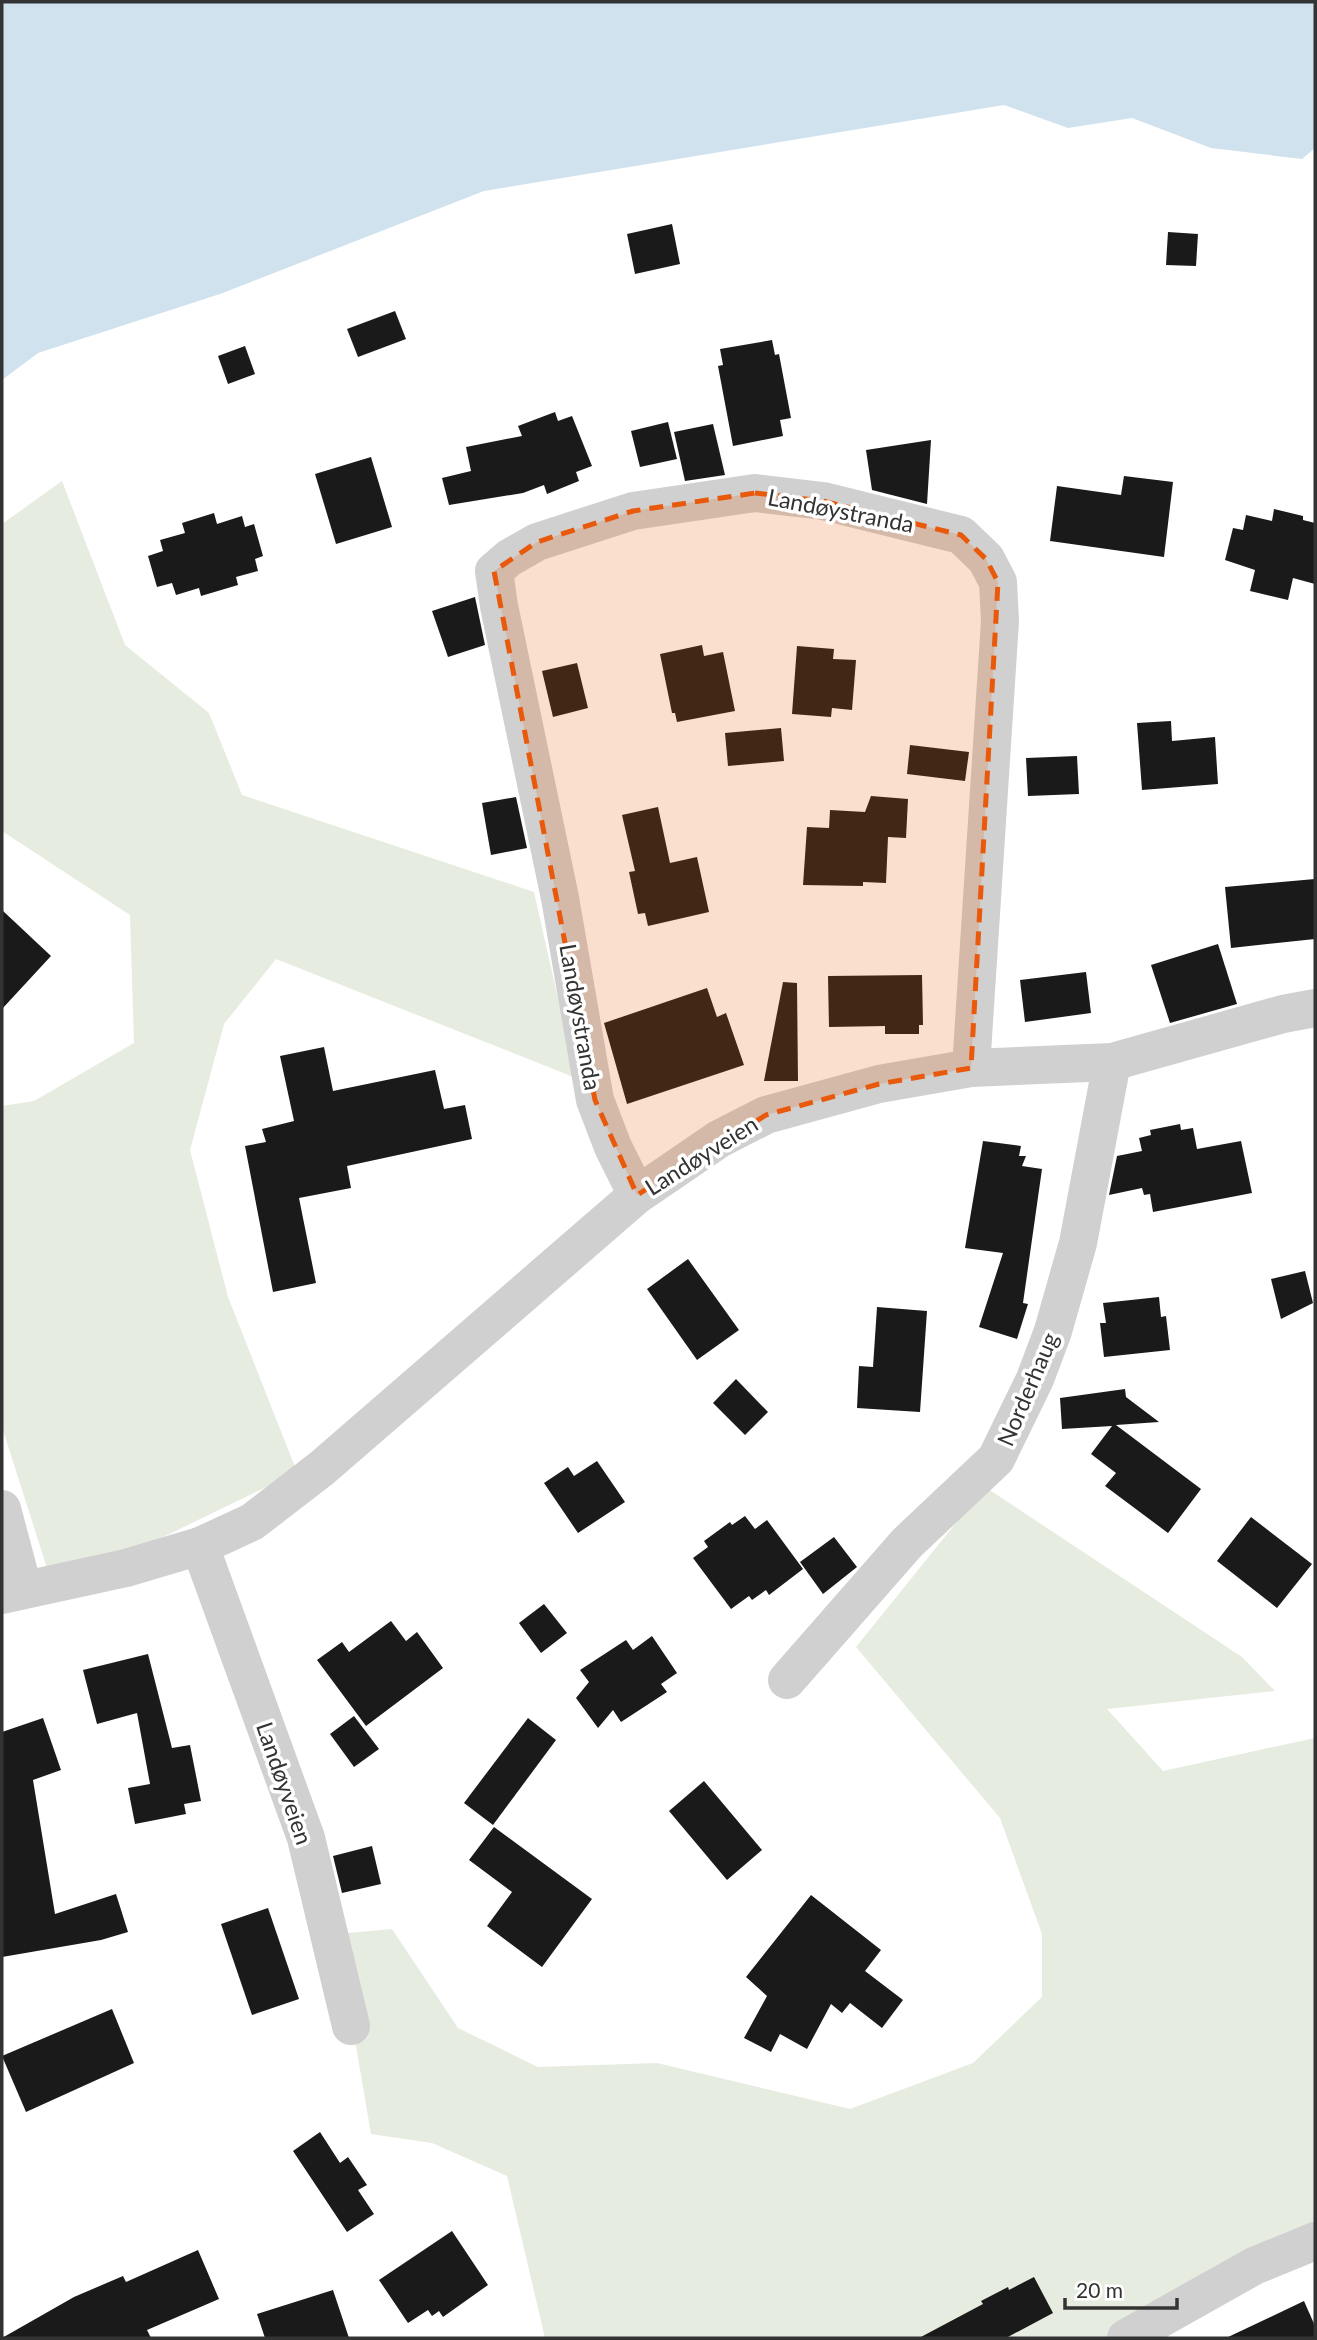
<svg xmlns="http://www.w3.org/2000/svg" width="1317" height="2340" font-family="Lato,sans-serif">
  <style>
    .green { fill: #e6ecdf }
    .water { fill: #cfe2ee }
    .building { fill: #1a1a1a }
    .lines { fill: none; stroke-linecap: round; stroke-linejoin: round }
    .minor { stroke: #d0d0d0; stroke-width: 38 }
    .marked { fill: #e8590c; fill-opacity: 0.2; stroke: #e8590c; stroke-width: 5; stroke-dasharray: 14 9; stroke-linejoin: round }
    .labels { text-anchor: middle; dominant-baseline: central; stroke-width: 7; stroke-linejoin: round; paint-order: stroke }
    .street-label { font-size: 23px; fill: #333; stroke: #fff }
  </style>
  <rect width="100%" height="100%" fill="#fff"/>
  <g class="green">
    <path d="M 62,481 L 125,645 L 209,713 L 242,795 L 534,892 L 576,1078 L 276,959 L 224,1024 L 190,1150 L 228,1297 L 297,1472 L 54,1590 L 2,1427 L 2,1106 L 34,1101 L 134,1043 L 130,915 L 2,831 L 2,524 Z"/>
    <path d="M 985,1487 L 1242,1657 L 1275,1691 L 1107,1709 L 1163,1771 L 1315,1738 L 1315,2236 L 1109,2338 L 545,2338 L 507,2176 L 432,2143 L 371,2134 L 337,1934 L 392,1929 L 458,2028 L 538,2067 L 657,2063 L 850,2109 L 973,2063 L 1042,1997 L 1042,1934 L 1000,1818 L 856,1647 Z"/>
  </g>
  <path class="water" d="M 2,2 L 1315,2 L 1315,148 L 1302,159 L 1211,148 L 1132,118 L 1068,128 L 1004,105 L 484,191 L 220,294 L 38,353 L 2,380 Z"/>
  <g class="building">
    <path d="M 672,224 L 680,264 L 635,274 L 627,234 Z"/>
    <path d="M 1168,232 L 1198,234 L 1196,266 L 1166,265 Z"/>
    <path d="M 395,311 L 406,339 L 358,357 L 347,329 Z"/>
    <path d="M 772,340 L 775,355 L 779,354 L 791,418 L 780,420 L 783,436 L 733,446 L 718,366 L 723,365 L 720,349 Z"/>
    <path d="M 245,346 L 255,374 L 228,384 L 218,356 Z"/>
    <path d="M 555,412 L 558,421 L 572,416 L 592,466 L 576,472 L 579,481 L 547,494 L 544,485 L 523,493 L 449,505 L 442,478 L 471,471 L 466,447 L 522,436 L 518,426 Z"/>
    <path d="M 668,422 L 677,459 L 640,467 L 631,431 Z"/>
    <path d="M 713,424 L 725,475 L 685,481 L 674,432 Z"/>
    <path d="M 931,440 L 927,504 L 872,490 L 866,450 Z"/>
    <path d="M 371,457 L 392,527 L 336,544 L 315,474 Z"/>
    <path d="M 1124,476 L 1173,482 L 1164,557 L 1050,541 L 1057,486 L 1121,495 Z"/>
    <path d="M 1274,509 L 1303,516 L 1303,520 L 1315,523 L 1315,584 L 1293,578 L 1288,600 L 1250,591 L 1255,570 L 1225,560 L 1233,528 L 1243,530 L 1246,515 L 1272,521 Z"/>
    <path d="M 214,513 L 217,524 L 242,516 L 245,527 L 254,524 L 263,556 L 255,559 L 258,571 L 236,577 L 238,585 L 201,596 L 199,588 L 176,595 L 172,583 L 157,587 L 148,556 L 163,551 L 160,540 L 185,533 L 182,523 Z"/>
    <path d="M 475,597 L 485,645 L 448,657 L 432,611 Z"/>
    <path d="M 702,645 L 704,656 L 723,652 L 735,711 L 677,722 L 675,713 L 672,713 L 660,654 Z"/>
    <path d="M 797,646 L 834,649 L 833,659 L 856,660 L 852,710 L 832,708 L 831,717 L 792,714 Z"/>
    <path d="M 577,663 L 588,708 L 553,717 L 542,671 Z"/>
    <path d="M 1171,721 L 1172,741 L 1215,737 L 1218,784 L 1142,790 L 1137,723 Z"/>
    <path d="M 781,728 L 784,761 L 728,766 L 725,733 Z"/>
    <path d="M 910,745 L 969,752 L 965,781 L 907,774 Z"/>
    <path d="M 1077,756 L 1079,794 L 1028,796 L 1026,758 Z"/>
    <path d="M 871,796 L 908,799 L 906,838 L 888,837 L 886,883 L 863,882 L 863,886 L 803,885 L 807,827 L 829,828 L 830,810 L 865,812 Z"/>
    <path d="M 516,797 L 527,848 L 491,855 L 482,803 Z"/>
    <path d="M 658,807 L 670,863 L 697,857 L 709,912 L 648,926 L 645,913 L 638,914 L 629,872 L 635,871 L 622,815 Z"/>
    <path d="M 1315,879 L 1315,939 L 1231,948 L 1225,887 Z"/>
    <path d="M 2,910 L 51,956 L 2,1009 Z"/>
    <path d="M 1218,944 L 1237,1004 L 1170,1023 L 1151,965 Z"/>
    <path d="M 1086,972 L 1091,1013 L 1025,1022 L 1020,980 Z"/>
    <path d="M 922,975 L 923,1025 L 919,1025 L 919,1034 L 885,1034 L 885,1026 L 829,1027 L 828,976 Z"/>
    <path d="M 783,982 L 797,983 L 798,1081 L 764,1081 Z"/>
    <path d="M 707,988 L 717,1017 L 726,1013 L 744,1065 L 627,1104 L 604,1023 Z"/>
    <path d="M 324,1047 L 333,1091 L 435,1070 L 444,1109 L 465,1105 L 472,1139 L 347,1166 L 351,1188 L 299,1198 L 316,1283 L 273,1292 L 245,1146 L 266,1142 L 262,1129 L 294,1121 L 280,1056 Z"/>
    <path d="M 1180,1124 L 1181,1130 L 1193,1128 L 1197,1149 L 1241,1141 L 1252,1193 L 1153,1212 L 1150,1194 L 1144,1195 L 1142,1188 L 1109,1195 L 1117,1156 L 1142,1151 L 1139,1138 L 1151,1135 L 1150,1130 Z"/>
    <path d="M 983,1141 L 1021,1146 L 1019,1156 L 1026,1156 L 1022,1166 L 1042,1169 L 1023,1303 L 1028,1304 L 1017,1339 L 979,1327 L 1003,1253 L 965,1248 Z"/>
    <path d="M 688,1259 L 739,1330 L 697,1360 L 647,1289 Z"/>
    <path d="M 1305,1271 L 1313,1303 L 1281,1319 L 1271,1279 Z"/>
    <path d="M 1159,1297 L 1161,1317 L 1166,1316 L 1170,1350 L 1104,1357 L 1100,1323 L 1106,1323 L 1103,1303 Z"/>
    <path d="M 877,1307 L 927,1311 L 920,1412 L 857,1408 L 859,1366 L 873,1367 Z"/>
    <path d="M 736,1379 L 768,1412 L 745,1435 L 713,1403 Z"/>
    <path d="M 1125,1389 L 1126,1397 L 1159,1422 L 1116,1425 L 1201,1489 L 1168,1533 L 1105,1486 L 1116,1473 L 1091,1454 L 1112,1426 L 1062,1429 L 1060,1398 Z"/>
    <path d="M 597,1461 L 625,1502 L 578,1533 L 544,1483 L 568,1467 L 574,1476 Z"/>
    <path d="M 745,1516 L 755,1529 L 767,1520 L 803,1569 L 769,1595 L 766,1590 L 752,1600 L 749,1596 L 731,1609 L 693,1558 L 708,1547 L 704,1541 L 730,1522 L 732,1525 Z"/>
    <path d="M 1251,1517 L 1312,1564 L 1277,1608 L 1217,1561 Z"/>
    <path d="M 834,1537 L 857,1567 L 823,1594 L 800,1562 Z"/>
    <path d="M 544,1604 L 567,1633 L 541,1653 L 519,1623 Z"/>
    <path d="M 391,1621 L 406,1641 L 417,1632 L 443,1668 L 366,1726 L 317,1660 L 342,1642 L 349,1652 Z"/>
    <path d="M 652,1636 L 677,1673 L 661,1684 L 667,1692 L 621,1722 L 613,1710 L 598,1728 L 576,1698 L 589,1682 L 580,1670 L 626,1640 L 633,1650 Z"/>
    <path d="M 148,1654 L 172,1748 L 190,1745 L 201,1801 L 184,1804 L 186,1814 L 135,1824 L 128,1788 L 150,1784 L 137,1713 L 97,1724 L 83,1670 Z"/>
    <path d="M 354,1716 L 379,1749 L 354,1767 L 330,1734 Z"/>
    <path d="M 43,1718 L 61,1770 L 33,1780 L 55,1914 L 116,1894 L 128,1932 L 101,1940 L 2,1957 L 2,1732 Z"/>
    <path d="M 528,1718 L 556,1740 L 493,1825 L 464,1803 Z"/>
    <path d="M 704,1781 L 762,1850 L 727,1880 L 669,1811 Z"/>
    <path d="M 494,1827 L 592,1899 L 542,1967 L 487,1926 L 512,1892 L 469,1860 Z"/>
    <path d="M 372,1846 L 381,1884 L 342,1893 L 333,1856 Z"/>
    <path d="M 811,1895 L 881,1950 L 865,1971 L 903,2000 L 882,2028 L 850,2003 L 842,2013 L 831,2004 L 807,2049 L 780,2034 L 771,2052 L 744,2038 L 767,1996 L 746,1977 Z"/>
    <path d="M 268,1908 L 299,1999 L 252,2015 L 221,1924 Z"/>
    <path d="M 112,2009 L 134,2063 L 26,2112 L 2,2056 Z"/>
    <path d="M 320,2132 L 340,2163 L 348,2157 L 367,2185 L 358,2190 L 374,2214 L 347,2232 L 293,2151 Z"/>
    <path d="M 452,2231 L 488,2285 L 443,2317 L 439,2311 L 432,2316 L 428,2310 L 408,2323 L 379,2280 Z"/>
    <path d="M 198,2250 L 219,2299 L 147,2330 L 151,2338 L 2,2338 L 74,2297 L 123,2276 L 126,2282 Z"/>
    <path d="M 1034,2277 L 1053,2313 L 1006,2338 L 919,2338 L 983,2304 L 981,2301 L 1008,2287 L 1009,2290 Z"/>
    <path d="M 333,2290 L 349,2338 L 265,2338 L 257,2314 Z"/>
    <path d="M 1304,2301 L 1315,2326 L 1315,2338 L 1226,2338 Z"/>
  </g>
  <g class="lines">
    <g class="minor">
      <path d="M 637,1195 L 613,1147 L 595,1100 L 560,898 L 499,606 L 494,571 L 509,558 L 537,542 L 633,511 L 755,493 L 823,501 L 961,535 L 986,559 L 998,582 L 1000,621 L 971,1068"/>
      <path d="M 2,1509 L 23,1588"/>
      <path d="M 200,1546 L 306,1838 L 351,2026"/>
      <path d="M 2,1595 L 126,1568 L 200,1546 L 252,1522 L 322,1468 L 637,1195 L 719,1139 L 766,1115 L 879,1084 L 971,1068 L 1112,1062 L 1283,1014 L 1315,1008"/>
      <path d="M 787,1680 L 907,1543 L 996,1459 L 1035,1379 L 1053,1331 L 1078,1243 L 1112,1062"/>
      <path d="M 1126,2338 L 1254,2266 L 1315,2241"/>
    </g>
  </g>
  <path class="marked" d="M 755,493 L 823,501 L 961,535 L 986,559 L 998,582 L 971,1068 L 879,1084 L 766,1115 L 637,1195 L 595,1100 L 494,571 L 537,542 L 633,511 Z"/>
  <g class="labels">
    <g class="street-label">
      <text transform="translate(841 510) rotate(11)">Landøystranda</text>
      <text transform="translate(581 1017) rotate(80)">Landøystranda</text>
      <text transform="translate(701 1155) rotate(-32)">Landøyveien</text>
      <text transform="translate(1027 1389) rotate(-67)">Norderhaug</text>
      <text transform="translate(285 1783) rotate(71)">Landøyveien</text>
    </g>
  </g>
  <rect width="1317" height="2340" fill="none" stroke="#333333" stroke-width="7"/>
  <path d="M1065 2298v10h112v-10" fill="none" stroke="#333333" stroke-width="3.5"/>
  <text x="1076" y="2298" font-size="21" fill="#333333" stroke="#ffffff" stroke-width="5" paint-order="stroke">20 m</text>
</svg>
